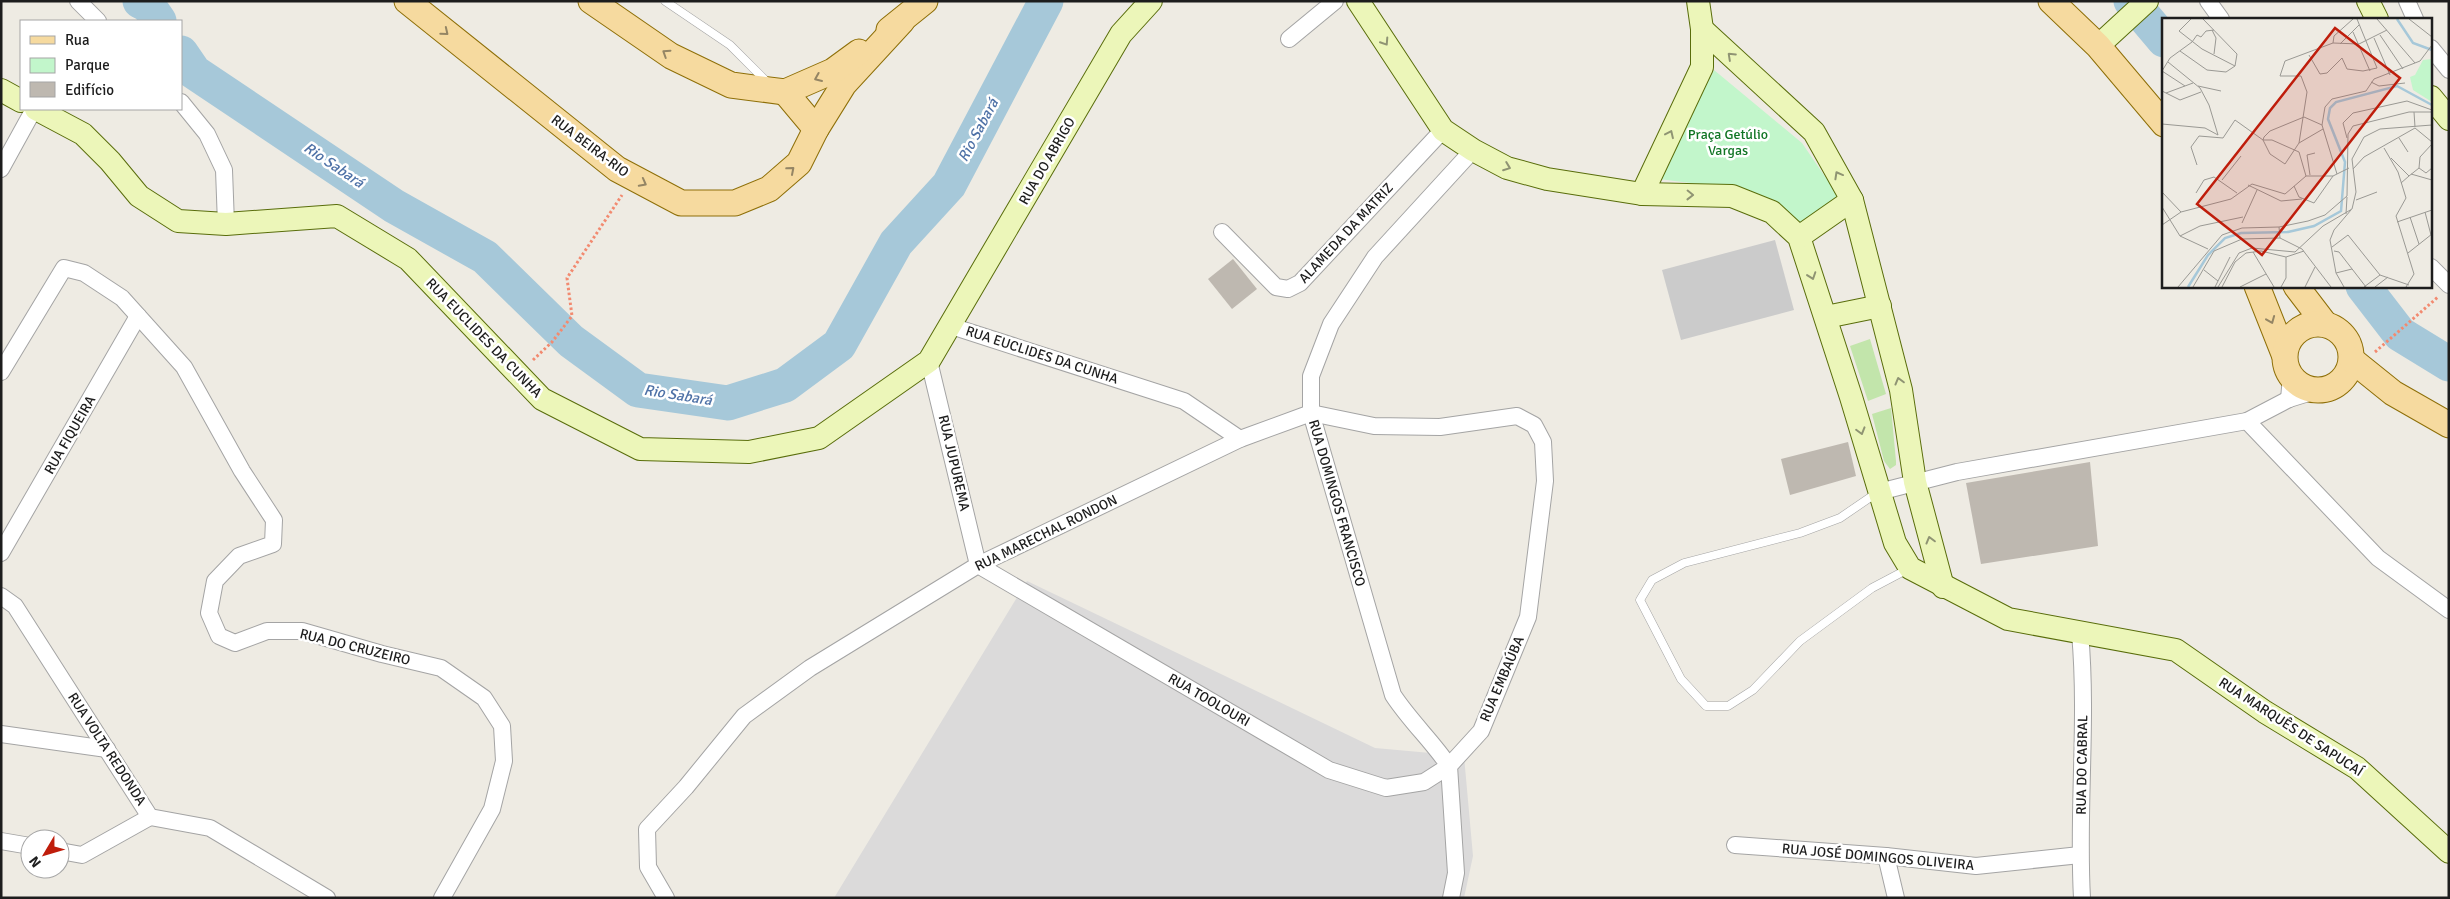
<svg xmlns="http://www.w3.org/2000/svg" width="2450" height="899" font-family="Signika,sans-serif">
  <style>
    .residential { fill: #dbdada }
    .religious { fill: #cbcbcb }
    .grass { fill: #c2e5ab }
    .park { fill: #c2f6cb }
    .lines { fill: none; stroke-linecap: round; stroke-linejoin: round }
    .river { stroke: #a6c8d9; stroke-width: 35 }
    .building { fill: #beb8b0 }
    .lane-casing { stroke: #a4a4a4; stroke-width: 9 }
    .street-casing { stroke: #a4a4a4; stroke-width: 18 }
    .secondary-casing { stroke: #596d0b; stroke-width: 24 }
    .primary-casing { stroke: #8e6f08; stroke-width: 27 }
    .path { stroke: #f28a70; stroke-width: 3; stroke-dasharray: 2.5 2.5; stroke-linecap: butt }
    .lane { stroke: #fff; stroke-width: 8 }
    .street { stroke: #fff; stroke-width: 16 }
    .secondary { stroke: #ecf6b9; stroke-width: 22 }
    .primary { stroke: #f6da9f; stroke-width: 25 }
    .oneway { stroke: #948564 }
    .oneway2 { stroke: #8f9473 }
    .labels { text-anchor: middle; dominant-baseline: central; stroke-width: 5; stroke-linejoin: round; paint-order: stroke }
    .park-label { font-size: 14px; fill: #117524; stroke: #fff }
    .street-label { font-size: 14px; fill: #1d1d1d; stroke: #fff }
    .water-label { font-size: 15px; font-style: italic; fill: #4f72a7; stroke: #fff }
    .inset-river { fill: none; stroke: #a6c8d9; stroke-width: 2.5 }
    .inset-road { fill: none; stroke: #9a9994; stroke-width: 1 }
    .view { fill: #bf1d0b; fill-opacity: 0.15; stroke: #bf1d0b; stroke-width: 2.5 }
    .inset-edge { fill: none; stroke: #1d1d1d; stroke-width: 2.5 }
  </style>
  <rect width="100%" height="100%" fill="#eeebe3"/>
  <path class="residential" d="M 1027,581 L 1375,748 L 1464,756 L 1473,856 L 1464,898 L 834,898 Z"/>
  <path class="religious" d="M 1775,240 L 1794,310 L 1681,340 L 1662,270 Z"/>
  <g class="grass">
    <path d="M 1870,339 L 1886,394 L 1868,401 L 1850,346 Z"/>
    <path d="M 1891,408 L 1896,461 L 1896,465 L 1890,469 L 1884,461 L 1872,414 Z"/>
  </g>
  <path class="park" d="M 1714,70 L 1802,143 L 1837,194 L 1834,202 L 1799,231 L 1730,188 L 1659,179 Z"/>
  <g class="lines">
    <g class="river">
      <path d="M 140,1 L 148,5 L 159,21"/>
      <path d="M 2131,1 L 2164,40"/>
      <path d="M 181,53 L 194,72 L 394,206 L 485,257 L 571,341 L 638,390 L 728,403 L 785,385 L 839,345 L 896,243 L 949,185 L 1046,1"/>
      <path d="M 2363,286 L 2400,334 L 2449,364"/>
    </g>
  </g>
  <g class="building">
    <path d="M 1233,259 L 1257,289 L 1232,309 L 1208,279 Z"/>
    <path d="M 1848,442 L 1856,476 L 1790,495 L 1781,459 Z"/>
    <path d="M 2090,462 L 2098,546 L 1981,564 L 1966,483 Z"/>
  </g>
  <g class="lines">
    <g class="lane-casing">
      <g id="lane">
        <path d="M 665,1 L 730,45 L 769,84"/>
        <path d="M 1878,492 L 1840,518 L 1800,533 L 1684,563 L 1652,580 L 1640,600 L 1681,679 L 1706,706 L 1728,706 L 1753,690 L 1800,641 L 1872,588 L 1908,569"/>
      </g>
    </g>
    <g class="street-casing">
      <g id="street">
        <path d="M 78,1 L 98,21"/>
        <path d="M 2208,1 L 2221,19"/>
        <path d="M 2407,1 L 2415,19"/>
        <path d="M 1289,39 L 1335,1"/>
        <path d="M 2431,48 L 2449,70"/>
        <path d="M 181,102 L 207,134 L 224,170 L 226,224"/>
        <path d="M 1,169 L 34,109"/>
        <path d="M 1222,232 L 1276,287 L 1288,289 L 1300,283 L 1443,130"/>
        <path d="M 2431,267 L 2449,285"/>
        <path d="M 951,326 L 1184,401 L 1240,439"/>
        <path d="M 929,361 L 978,565 L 1329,770 L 1386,788 L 1424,782 L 1449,766 C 1432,741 1410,721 1393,695 L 1311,413 L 1311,376 L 1331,324 L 1375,257 L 1473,150"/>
        <path d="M 1,372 L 64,268 L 84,273 L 122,298 L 184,367 L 242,471 L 274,520 L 273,544 L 239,556 L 215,581 L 209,613 L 219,636 L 235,643 L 267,631 L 302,631 L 382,654 L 441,668 L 484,698 L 502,726 L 504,761 L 492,809 L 442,898"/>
        <path d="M 2289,399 L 2291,377"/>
        <path d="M 2247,421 L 2378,558 L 2449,610"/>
        <path d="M 1879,492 L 1957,472 L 2247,421 L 2289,399 L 2315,391"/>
        <path d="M 1,553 L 138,316"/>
        <path d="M 1,596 L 15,606 L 150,817 L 210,828 L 327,898"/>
        <path d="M 2080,633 C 2088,721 2077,810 2082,898"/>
        <path d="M 1,734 L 107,749"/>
        <path d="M 1,841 L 30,846"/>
        <path d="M 1735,845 L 1886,856 L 1976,866 L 2080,855"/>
        <path d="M 60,851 L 82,855 L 150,817"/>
        <path d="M 1886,856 L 1896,898"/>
        <path d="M 666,898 L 648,867 L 647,829 L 686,787 L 744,716 L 810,668 L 978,565 L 1240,439 L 1311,413 L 1374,426 L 1440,427 L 1517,416 L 1534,425 L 1543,442 L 1545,481 L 1528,617 L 1481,731 L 1449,766 L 1456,873 L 1451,898"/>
      </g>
    </g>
    <g class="secondary-casing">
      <g id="secondary">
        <path d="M 1358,1 L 1443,130 L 1473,150 L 1507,168 L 1547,179 L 1642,194 L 1732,196 L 1772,212 L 1799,237 L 1851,397 L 1895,543 L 1910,568 L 2008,619 L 2176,650 L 2265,712 L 2357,768 L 2449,852"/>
        <path d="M 2368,1 L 2377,19"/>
        <path d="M 1702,29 L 1814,132 L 1852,200 L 1901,390 L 1915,482 L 1943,587"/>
        <path d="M 2098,46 L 2147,1"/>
        <path d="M 1,90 L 21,101"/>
        <path d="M 2431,97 L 2449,119"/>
        <path d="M 36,109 L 83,134 L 110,161 L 139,196 L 178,221 L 226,224 L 337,216 L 408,259 L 542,399 L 640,449 L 749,452 L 819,438 L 929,361 L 1121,34 L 1151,1"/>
        <path d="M 1642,194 L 1702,67 L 1702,29 L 1698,1"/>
        <path d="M 1799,237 L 1852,200"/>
        <path d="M 1826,317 L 1880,306"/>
      </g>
    </g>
    <g class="primary-casing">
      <g id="primary">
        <path d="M 407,1 L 617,169 L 681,203 L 735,203 L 769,189 L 799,163 L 816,129 L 844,84 L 902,21"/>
        <path d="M 591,1 L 671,56 L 731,85 L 785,92 L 833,71 L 859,52"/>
        <path d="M 2051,1 L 2098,46 L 2164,124"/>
        <path d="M 889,30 L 925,1"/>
        <path d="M 785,92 L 816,129"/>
        <path d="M 2257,286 L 2284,354"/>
        <path d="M 2296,286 L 2325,324"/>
        <circle cx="2318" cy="357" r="33"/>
        <path d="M 2352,360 L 2393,393 L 2449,425"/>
      </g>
    </g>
    <g class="path">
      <path d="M 2344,337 L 2352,331 L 2359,339"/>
      <path d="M 2375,352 L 2438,297"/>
      <path d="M 533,360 L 552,342 L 572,316 L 567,278 L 622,195"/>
    </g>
    <use href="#lane" class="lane"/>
    <use href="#street" class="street"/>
    <use href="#secondary" class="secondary"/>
    <use href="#primary" class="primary"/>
  </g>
  <defs><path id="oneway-chevron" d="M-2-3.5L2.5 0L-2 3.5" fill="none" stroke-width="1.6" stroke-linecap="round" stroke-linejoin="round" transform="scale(1.25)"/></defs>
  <g class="oneway">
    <use href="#oneway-chevron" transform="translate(445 32) rotate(39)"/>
    <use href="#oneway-chevron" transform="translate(666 53) rotate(-147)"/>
    <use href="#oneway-chevron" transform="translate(818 78) rotate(157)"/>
    <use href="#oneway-chevron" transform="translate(791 170) rotate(-41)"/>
    <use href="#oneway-chevron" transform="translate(643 183) rotate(28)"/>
    <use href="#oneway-chevron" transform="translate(2271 320) rotate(68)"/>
  </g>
  <g class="oneway2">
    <use href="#oneway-chevron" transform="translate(1385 42) rotate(57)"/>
    <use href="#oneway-chevron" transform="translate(1731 56) rotate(-137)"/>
    <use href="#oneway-chevron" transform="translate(1670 134) rotate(-65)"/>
    <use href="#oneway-chevron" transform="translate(1507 167) rotate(21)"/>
    <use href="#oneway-chevron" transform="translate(1838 175) rotate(-119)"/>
    <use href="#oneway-chevron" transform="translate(1690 195) rotate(1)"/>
    <use href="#oneway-chevron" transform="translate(1812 276) rotate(71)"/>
    <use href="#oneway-chevron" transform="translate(1899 381) rotate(-105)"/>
    <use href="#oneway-chevron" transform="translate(1861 431) rotate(74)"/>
    <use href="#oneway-chevron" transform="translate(1930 540) rotate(-105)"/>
  </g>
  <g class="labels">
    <g class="park-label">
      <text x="1728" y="134">Praça Getúlio<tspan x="1728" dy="16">Vargas</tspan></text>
    </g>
    <g class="street-label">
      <text transform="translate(590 146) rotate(37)">RUA BEIRA-RIO</text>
      <text transform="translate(1047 161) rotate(-60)">RUA DO ABRIGO</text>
      <text transform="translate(1346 233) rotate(-47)">ALAMEDA DA MATRIZ</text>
      <text transform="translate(484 338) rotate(46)">RUA EUCLIDES DA CUNHA</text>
      <text transform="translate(1042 355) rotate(18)">RUA EUCLIDES DA CUNHA</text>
      <text transform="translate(70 435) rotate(-60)">RUA FIQUEIRA</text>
      <text transform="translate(954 463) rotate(77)">RUA JUPUREMA</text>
      <text transform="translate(1337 503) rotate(74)">RUA DOMINGOS FRANCISCO</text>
      <text transform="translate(1046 533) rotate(-26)">RUA MARECHAL RONDON</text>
      <text transform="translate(355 647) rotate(14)">RUA DO CRUZEIRO</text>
      <text transform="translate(1502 679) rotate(-67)">RUA EMBAÚBA</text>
      <text transform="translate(1209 700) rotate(30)">RUA TOOLOURI</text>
      <text transform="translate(2291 727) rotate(33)">RUA MARQUÊS DE SAPUCAÍ</text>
      <text transform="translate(107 749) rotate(57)">RUA VOLTA REDONDA</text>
      <text transform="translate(2082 765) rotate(-89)">RUA DO CABRAL</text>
      <text transform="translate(1878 857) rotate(5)">RUA JOSÉ DOMINGOS OLIVEIRA</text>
    </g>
    <g class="water-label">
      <text transform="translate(978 130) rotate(-62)">Rio Sabará</text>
      <text transform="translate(334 165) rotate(34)">Rio Sabará</text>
      <text transform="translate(678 395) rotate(9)">Rio Sabará</text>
    </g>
  </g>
  <g transform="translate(2162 18)">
    <rect width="270" height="270" fill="#eeebe3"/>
    <path d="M 270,41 L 270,84 L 251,72 L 248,59 L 253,57 L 261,42 Z" fill="#c2f6cb"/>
    <path class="inset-river" d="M 235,1 L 251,25 L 270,32M 26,269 L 46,237 L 63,220 L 79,215 L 126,214 L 152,208 L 179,193 L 183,144 L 166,101 L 168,90 L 174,84 L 235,68 L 270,87"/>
    <path class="inset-road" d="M 29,1 L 17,13 L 40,31 L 73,48M 215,1 L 253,45M 247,1 L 270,19M 50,12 L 54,20 L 52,36M 191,14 L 208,53M 218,17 L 241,51M 212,20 L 228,57M 171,25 L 172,18 L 191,1M 178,26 L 197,7M 18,33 L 45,52 L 64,54 L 73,48 L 75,36 L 41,1M 147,37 L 158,56 L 165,55 L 180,40 L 185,51 L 201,53 L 215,50 L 195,1M 6,44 L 38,70 L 47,87 L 56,117M 0,53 L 8,40 L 30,24 L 35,17 L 39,19 L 44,13 L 52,12M 0,53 L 23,68M 209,64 L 217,68 L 243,65M 36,68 L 59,73M 0,73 L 18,82 L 39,74M 4,75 L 31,65M 252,94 L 253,109M 0,106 L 43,110 L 56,117M 253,110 L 270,124M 185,120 L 181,105 L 191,95 L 245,83 L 270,92M 237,120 L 246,134M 137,125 L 161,111M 222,130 L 236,154 L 244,180 L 234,198 L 252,256 L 244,269M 229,140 L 247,158 L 239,165M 35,147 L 29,129 L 37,118 L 61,120 L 73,102 L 101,122 L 108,136 L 123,146 L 137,125 L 145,74 L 139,58 L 118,58 L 123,43 L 171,25 L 197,26 L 225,12M 257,150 L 264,155 L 270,150M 191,151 L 202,139 L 253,110M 175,156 L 160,107 L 163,89 L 170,81 L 204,73 L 212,61 L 258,43 L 270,27M 249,156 L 270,162M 148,157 L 145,137 L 153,135M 144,158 L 137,134 L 110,122 L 101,122 L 102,119 L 108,113 L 142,99 L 160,107M 247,158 L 257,150 L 258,139 L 270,126M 60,162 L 79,138M 86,167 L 119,183 L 140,181M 132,168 L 137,179 L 152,185 L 171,158M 0,174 L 19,194M 34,175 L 42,162 L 52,159 L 75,175M 194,182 L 215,174M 0,189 L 18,218 L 46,231M 263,194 L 269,217M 184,196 L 185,179M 248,199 L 257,226M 235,204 L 270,192M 80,205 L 95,172M 0,207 L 19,194 L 69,181 L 90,166 L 123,176 L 144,158 L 171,158 L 187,150M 117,209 L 118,220 L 140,231 L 169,269M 18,218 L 38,208 L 81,199M 170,229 L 186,217 L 218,257 L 247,267M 172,233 L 177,234 L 204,269M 91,234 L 112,269M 246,235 L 270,216M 42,252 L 56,263M 174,255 L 190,251M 16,269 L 60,217 L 80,210 L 117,209 L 146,203 L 163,197 L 185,178 L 186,116 L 191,108 L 247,94 L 270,94M 31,269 L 52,233 L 80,221 L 118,220M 53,269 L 68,239M 56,269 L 77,235 L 90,230 L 133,234 L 161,208 L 190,191 L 194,174 L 190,141 L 202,119 L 218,111 L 270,107M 60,269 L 73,244 L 84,235 L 99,233 L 124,239 L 142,233M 78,269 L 104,256M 119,269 L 124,260 L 124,239M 143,269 L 153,249M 182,269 L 174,255 L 168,222 L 172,212 L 189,192M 202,269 L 218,257M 213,269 L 226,259"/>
    <path class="view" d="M 173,10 L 238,60 L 100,237 L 35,186 Z"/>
    <rect width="270" height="270" class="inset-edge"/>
  </g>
  <rect width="2450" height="899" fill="none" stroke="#1d1d1d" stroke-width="5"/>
  <rect x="20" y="20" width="162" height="90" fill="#ffffff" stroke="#a5a5a5"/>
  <rect x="30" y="36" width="25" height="8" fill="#f6da9f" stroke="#a5a5a5"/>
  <text x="65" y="45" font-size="15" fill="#1d1d1d">Rua</text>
  <rect x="30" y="58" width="25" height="15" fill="#c2f6cb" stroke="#a5a5a5"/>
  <text x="65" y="70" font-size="15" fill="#1d1d1d">Parque</text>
  <rect x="30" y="82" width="25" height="15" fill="#beb8b0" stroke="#a5a5a5"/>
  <text x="65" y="95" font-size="15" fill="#1d1d1d">Edifício</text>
  <g transform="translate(45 854) rotate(232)"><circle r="24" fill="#ffffff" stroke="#a5a5a5"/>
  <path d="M0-4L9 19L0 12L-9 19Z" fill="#bf1d0b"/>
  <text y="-8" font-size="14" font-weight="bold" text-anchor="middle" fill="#1d1d1d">N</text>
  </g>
</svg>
